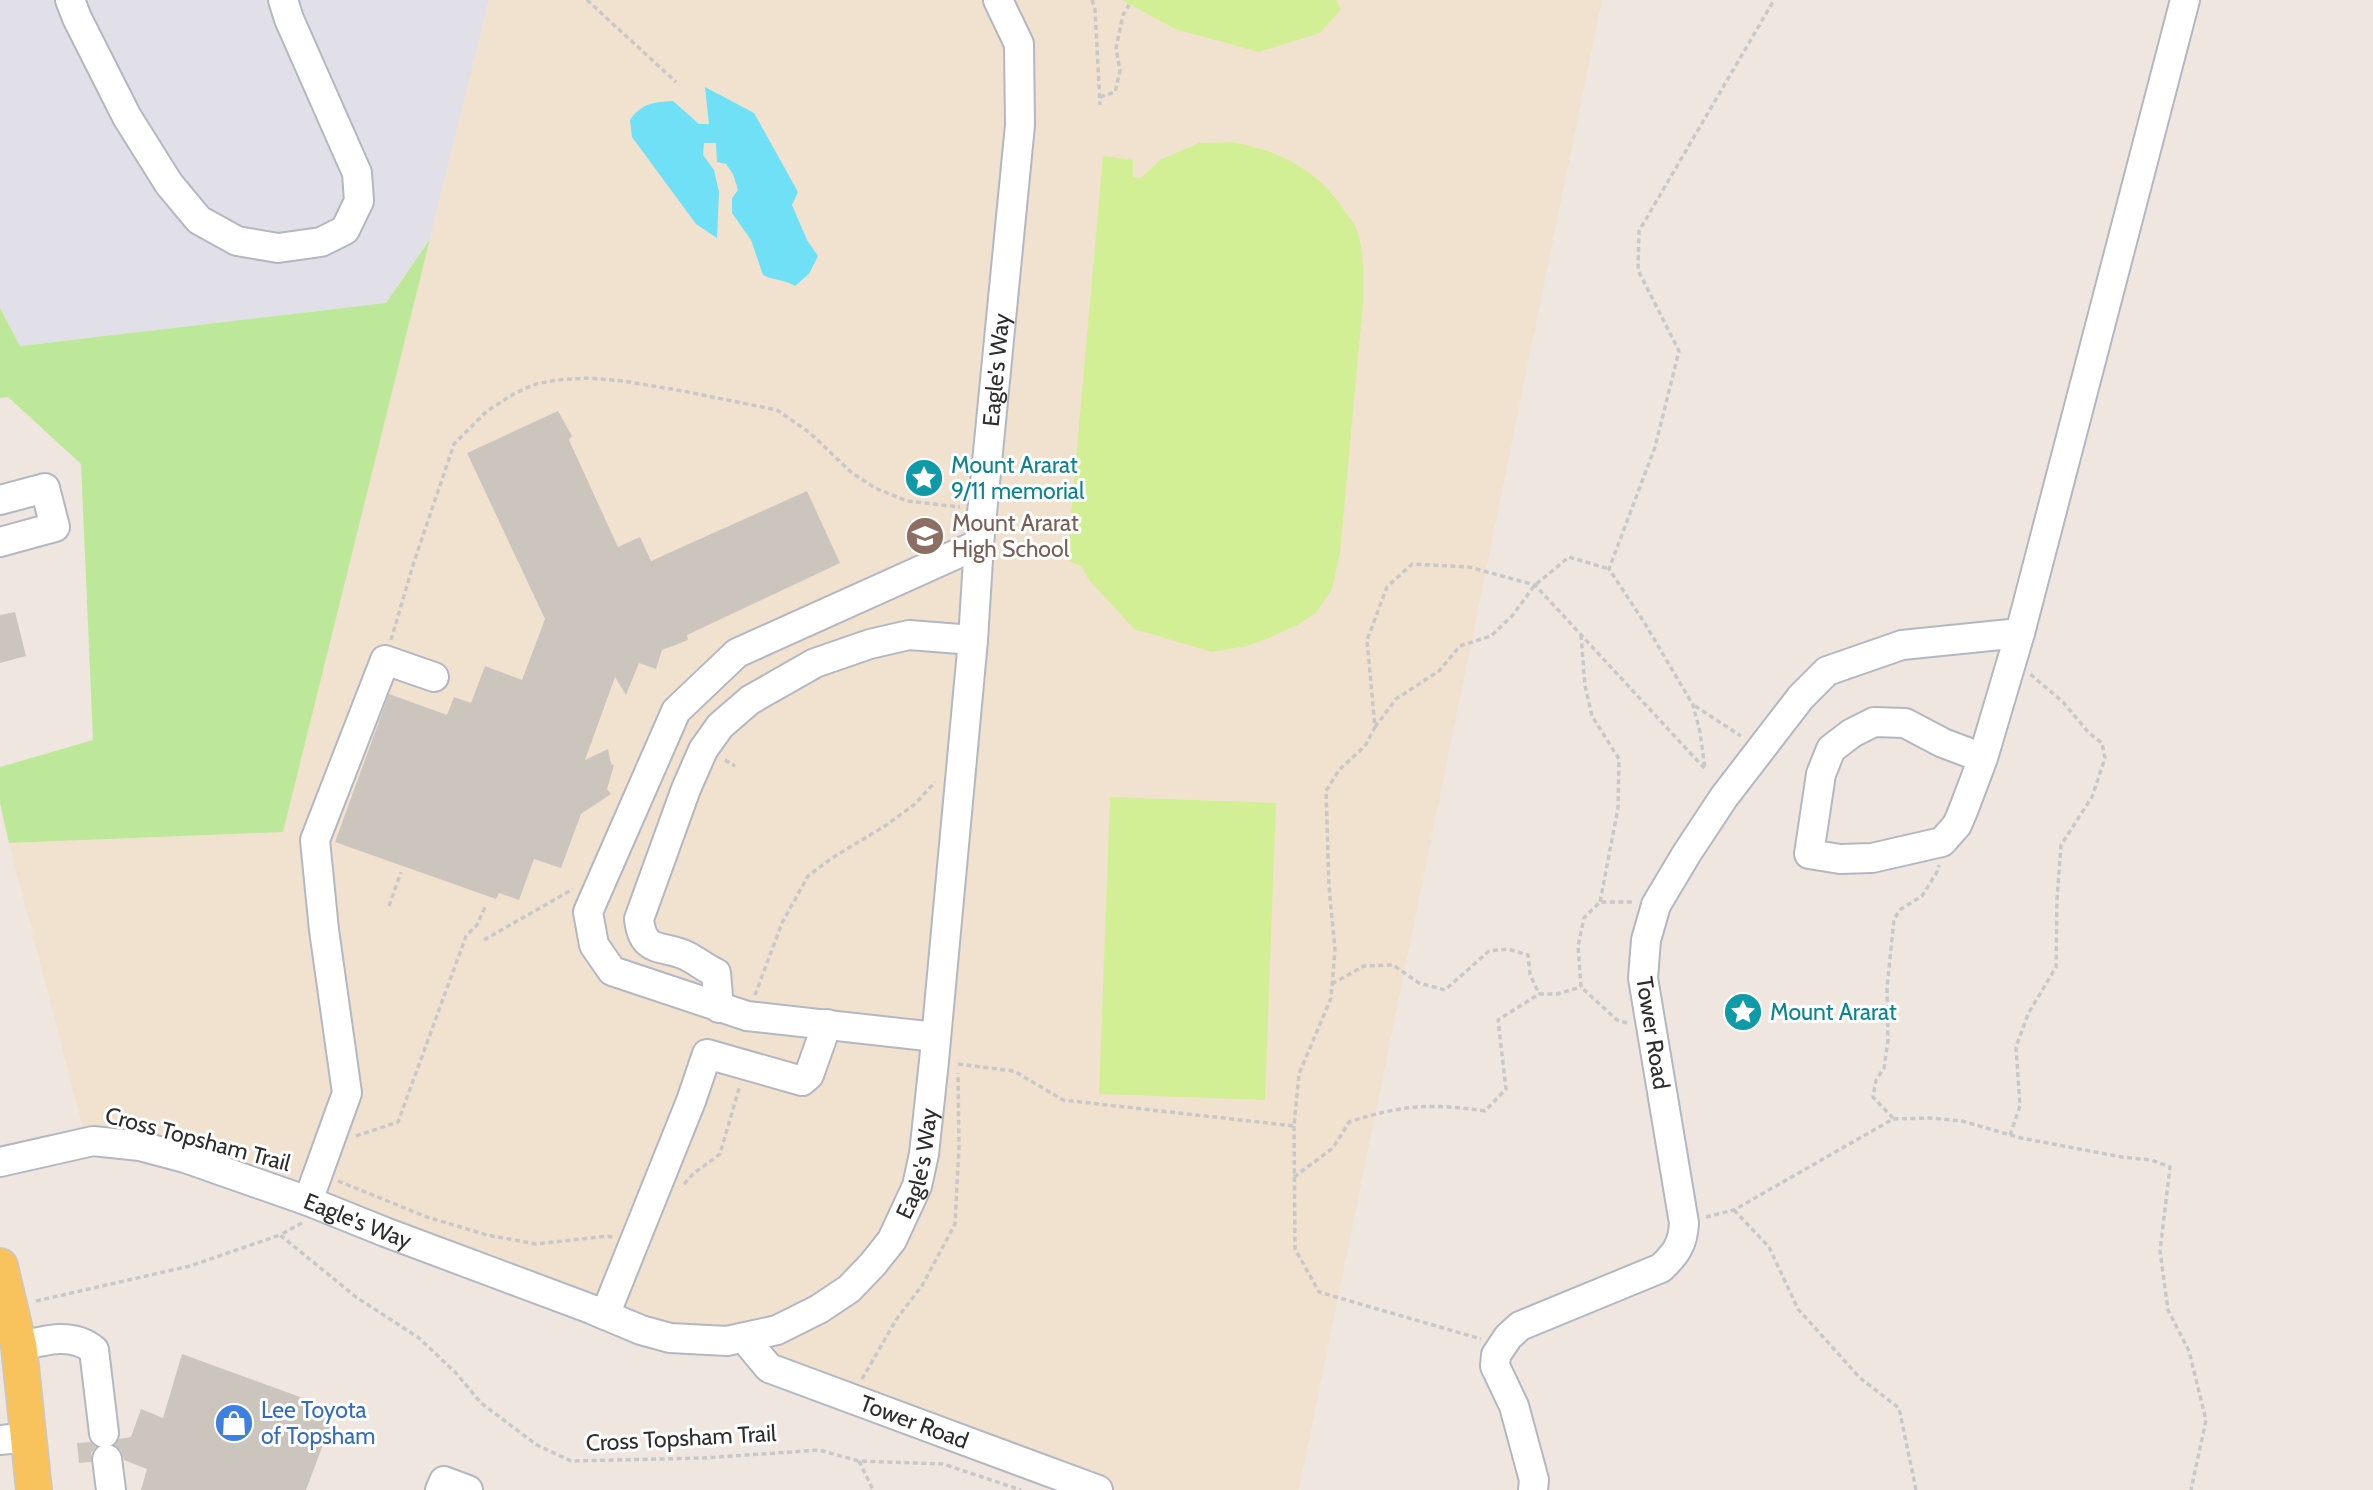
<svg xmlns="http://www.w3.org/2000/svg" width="2373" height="1490" font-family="Cabin,sans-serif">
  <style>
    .industrial { fill: #e1e0e8 }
    .education { fill: #f1e2cf }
    .green { fill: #bde89a }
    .pitch { fill: #d3ef95 }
    .water { fill: #6fe0f5 }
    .building { fill: #cbc5be }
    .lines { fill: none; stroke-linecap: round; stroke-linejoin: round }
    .minor-casing { stroke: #b3b7c1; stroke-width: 32 }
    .major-casing { stroke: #c8c8c8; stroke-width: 38 }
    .path { stroke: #c8c8c8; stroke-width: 3.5; stroke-dasharray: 5 3.5; stroke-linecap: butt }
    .minor { stroke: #fff; stroke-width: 28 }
    .major { stroke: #f8c25c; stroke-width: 35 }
    .labels { text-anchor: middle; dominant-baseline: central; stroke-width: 6; stroke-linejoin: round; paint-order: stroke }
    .street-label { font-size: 23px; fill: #2d2d2d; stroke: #fff }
    .culture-label { font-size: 23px; fill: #0d838f; stroke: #fff; text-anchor: start }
    .education-label { font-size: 23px; fill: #785e54; stroke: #fff; text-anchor: start }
    .shop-label { font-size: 23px; fill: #366cbe; stroke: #fff; text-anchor: start }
  </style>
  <rect width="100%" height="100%" fill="#efe7df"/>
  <path class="industrial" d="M 0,0 L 489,0 L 430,239 L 386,303 L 20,346 L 0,308 Z"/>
  <path class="education" d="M 489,0 L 1602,0 L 1299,1490 L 1111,1490 L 336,1200 L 329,1193 L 256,1164 L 118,1127 L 82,1125 L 9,843 L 283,832 Z"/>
  <path class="green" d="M 430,239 L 283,832 L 9,843 L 0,803 L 0,767 L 93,740 L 81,464 L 8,397 L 0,398 L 0,308 L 20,346 L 386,303 Z"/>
  <g class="pitch">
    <path d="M 1122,0 L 1336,0 L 1341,9 L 1320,33 L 1259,52 L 1175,29 Z"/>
    <path d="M 1232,142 C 1278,150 1318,170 1344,210 C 1347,215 1353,221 1356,228 C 1365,250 1363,279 1363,303 L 1340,553 L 1332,589 L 1316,613 L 1297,625 L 1267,639 L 1247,646 L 1212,652 L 1134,629 L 1089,580 L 1081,566 L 1067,560 L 1103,156 L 1133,160 L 1133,177 L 1141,178 L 1160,160 L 1199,143 Z"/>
    <path d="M 1110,797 L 1276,803 L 1265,1100 L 1099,1094 Z"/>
  </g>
  <path class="water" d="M 705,87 L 754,113 L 798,192 L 792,205 L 807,240 L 818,256 L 809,274 L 795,286 C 784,279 775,281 763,275 L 751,240 L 732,213 L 732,198 L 738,190 L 733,174 L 726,164 L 717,162 L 716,143 L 704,143 L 703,155 L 714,170 L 719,192 L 717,238 L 696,224 L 632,137 L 630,120 C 642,103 654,102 673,101 L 699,124 L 709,124 Z"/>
  <g class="building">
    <path d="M 558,411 L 572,436 L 569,440 L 618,547 L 640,537 L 651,561 L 807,491 L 840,563 L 687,635 L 688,640 L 662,650 L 656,669 L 639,663 L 626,695 L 615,677 L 585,760 L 608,749 L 611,764 L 614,765 L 607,789 L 611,794 L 581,814 L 561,868 L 534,859 L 519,900 L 499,893 L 496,899 L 335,842 L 389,694 L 447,715 L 454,697 L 471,703 L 485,666 L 522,680 L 545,619 L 467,453 Z"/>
    <path d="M 15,612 L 26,656 L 0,663 L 0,615 Z"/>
    <path d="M 182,1354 L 336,1410 L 306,1490 L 141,1490 L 147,1469 L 124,1460 L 121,1450 L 115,1445 L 119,1439 L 131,1437 L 141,1409 L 163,1418 Z"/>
    <path d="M 90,1442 L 96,1447 L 91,1453 L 91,1462 L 79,1463 L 77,1443 Z"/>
  </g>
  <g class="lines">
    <g class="minor-casing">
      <g id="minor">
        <path d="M 70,0 L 77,18 L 127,117 L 169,184 L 199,220 L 237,241 L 278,248 L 321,242 L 345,230 L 359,201 L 357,173 L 289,19 L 283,0"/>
        <path d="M 0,500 L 45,488 L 55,527 L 0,542"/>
        <path d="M 1983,758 L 1943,743 L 1905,723 L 1874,722 L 1852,733 L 1831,749 L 1821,774 L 1809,854 L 1840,859 L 1872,858 L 1942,842 L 1957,825 L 1963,811 L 1983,758 L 2020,633 L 2185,0"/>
        <path d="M 719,1008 L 716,973 C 705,968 697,961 687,956 C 662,944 643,955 639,919 L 686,789 L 703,750 L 720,726 L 750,700 L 815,663 L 870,644 L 909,635 L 973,640"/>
        <path d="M 936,1037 L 747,1016 L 612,971 L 594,945 L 588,912 L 676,711 L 737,653 L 979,544"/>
        <path id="s1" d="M 0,1162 L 93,1141 L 140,1146 L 185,1158 L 308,1201 L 385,1232 L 591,1309 L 641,1330 L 670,1338 L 727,1341 L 777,1330 L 819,1309 L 849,1289 L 873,1264 L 892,1240 L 917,1186 L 924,1154 L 934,1061 L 973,640 L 979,544 L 1020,125 L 1019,44 L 998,0"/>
        <path d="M 308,1201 L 347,1093 L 324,930 L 315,840 L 385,660 L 434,677"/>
        <path d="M 605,1315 L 691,1101 L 707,1054 L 802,1081 L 809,1075 L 827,1024"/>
        <path id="s2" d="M 744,1338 L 769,1368 L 1098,1490"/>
        <path d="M 19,1347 C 45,1340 72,1332 94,1350 L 104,1433"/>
        <path d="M 0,1440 L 29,1437"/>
        <path d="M 107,1459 L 111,1490"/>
        <path d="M 440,1490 L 444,1481 L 468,1490"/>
        <path d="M 1533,1490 L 1534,1480 L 1514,1406 L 1495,1366 L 1496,1355 L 1508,1337 L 1520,1326 L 1661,1268 C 1676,1254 1683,1244 1684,1223 L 1643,978 L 1646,940 L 1656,905 L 1687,853 L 1724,797 L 1801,697 L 1827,671 L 1902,645 L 2020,633"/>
      </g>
    </g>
    <g class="major-casing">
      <path id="major" d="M 0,1266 L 19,1347 L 34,1490"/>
    </g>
    <g class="path">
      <path d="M 587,0 L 676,82"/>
      <path d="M 1092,0 L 1095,9 L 1100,105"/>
      <path d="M 1100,97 L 1115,92 L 1120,71 L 1116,48 L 1123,15 L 1129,5"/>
      <path d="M 1581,635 L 1585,686 L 1592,716 L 1619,759 L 1618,808 L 1600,902"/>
      <path d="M 391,640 L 413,565 L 454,444 L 487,411 L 515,393 L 536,384 L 556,380 L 589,378 L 623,381 L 683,391 L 777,410 L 810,433 L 852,473 L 875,488 L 907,501 L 960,507"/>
      <path d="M 1695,706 L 1741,736"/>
      <path d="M 1375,727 L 1396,699 L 1439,671 L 1460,646 L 1491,636 L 1512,616 L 1535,585 L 1569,557 L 1609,569"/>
      <path d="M 725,760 L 735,766"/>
      <path d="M 389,906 L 401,872"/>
      <path d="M 484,940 L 573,889"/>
      <path d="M 1332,984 L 1364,966 L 1393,965 L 1419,983 L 1445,990 L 1489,951 L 1508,949 L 1528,955 L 1530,974 L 1539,994"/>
      <path d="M 755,995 L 782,923 L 808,876 L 832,858 L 885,826 L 915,804 L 935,782"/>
      <path d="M 1627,1023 L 1617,1020 L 1581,987 L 1578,946 L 1584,918 L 1600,902 L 1634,902"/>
      <path d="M 958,1064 L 1014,1071 L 1063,1100 L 1294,1126 L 1299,1074 L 1331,998 L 1335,950 L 1329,887 L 1326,791 L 1339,770 L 1365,746 L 1375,727 L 1367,640 L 1387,587 L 1412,564 L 1469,567 L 1535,585 L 1705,769 L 1700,732 L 1693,705 L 1644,622 L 1609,569 L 1655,447 L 1679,351 L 1638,270 L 1639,231 L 1774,0"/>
      <path d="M 1893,1118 L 1873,1097 L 1876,1080 L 1884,1068 L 1888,1040 L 1887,988 L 1894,919 L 1901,909 L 1922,896 L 1937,872 L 1939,865"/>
      <path d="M 1294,1126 L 1295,1249 L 1319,1292 L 1481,1339"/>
      <path d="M 2010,1135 L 2020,1106 L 2016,1047 L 2028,1014 L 2056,967 L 2057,900 L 2061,845 L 2092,797 L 2105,758 L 2102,743 L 2089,733 L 2063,702 L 2030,674"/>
      <path d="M 356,1136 L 398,1122 L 466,936 L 477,925 L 485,907"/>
      <path d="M 1294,1177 L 1333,1148 L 1349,1122 C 1401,1105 1431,1103 1485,1111 L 1506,1089 L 1498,1020 L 1539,994 L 1557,994 L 1581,987"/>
      <path d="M 338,1181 L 427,1217 L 487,1235 L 536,1244 L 608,1236 L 614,1238"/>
      <path d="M 684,1184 L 693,1174 L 720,1154 L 740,1085"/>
      <path d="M 1734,1210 L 1769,1247 L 1798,1309 L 1860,1378 L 1899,1408 L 1916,1490"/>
      <path d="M 1706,1217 L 1734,1210 L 1893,1119 L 1930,1118 L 1962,1121 L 2021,1138 L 2122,1157 L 2151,1160 L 2170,1167 L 2160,1251 L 2168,1310 L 2189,1351 L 2206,1420 L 2191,1490"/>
      <path d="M 302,1223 L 280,1235 L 356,1297 L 419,1338 L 456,1373 L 481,1403 L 537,1445 L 571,1461 L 704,1458 L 819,1450 L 859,1461 L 943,1464 L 1021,1490"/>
      <path d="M 36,1301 L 190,1266 L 280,1235"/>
      <path d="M 862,1379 L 896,1320 L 923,1284 L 955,1224 L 959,1146 L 958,1073"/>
      <path d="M 859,1461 L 873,1490"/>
    </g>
    <use href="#minor" class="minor"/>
    <use href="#major" class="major"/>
  </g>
  <defs>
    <g id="sight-disc" transform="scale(2.0125)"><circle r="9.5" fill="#0f9aa8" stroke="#fff"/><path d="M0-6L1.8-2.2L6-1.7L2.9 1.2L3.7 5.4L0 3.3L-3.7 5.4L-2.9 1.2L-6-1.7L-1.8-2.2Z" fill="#fff"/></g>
    <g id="school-disc" transform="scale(2.0125)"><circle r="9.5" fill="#8d6e63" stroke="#fff"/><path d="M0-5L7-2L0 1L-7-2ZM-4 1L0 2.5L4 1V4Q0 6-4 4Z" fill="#fff"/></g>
    <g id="shop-disc" transform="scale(2.0125)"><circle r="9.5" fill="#3f7fe0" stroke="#fff"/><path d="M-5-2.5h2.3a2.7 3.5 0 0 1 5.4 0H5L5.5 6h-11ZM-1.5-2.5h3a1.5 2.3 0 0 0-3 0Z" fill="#fff"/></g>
  </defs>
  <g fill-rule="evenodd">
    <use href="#sight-disc" x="924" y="478"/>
    <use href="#school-disc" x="925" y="536"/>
    <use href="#sight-disc" x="1743" y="1012"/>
    <use href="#shop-disc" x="234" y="1423"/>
  </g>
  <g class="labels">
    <g class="street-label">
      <text stroke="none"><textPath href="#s1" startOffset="1843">Eagle's Way</textPath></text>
      <text transform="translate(1653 1033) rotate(81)">Tower Road</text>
      <text transform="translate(198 1139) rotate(15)">Cross Topsham Trail</text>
      <text stroke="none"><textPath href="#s1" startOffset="1045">Eagle's Way</textPath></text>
      <text stroke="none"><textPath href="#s1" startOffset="373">Eagle's Way</textPath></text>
      <text stroke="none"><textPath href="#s2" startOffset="194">Tower Road</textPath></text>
      <text transform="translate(681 1438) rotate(-3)">Cross Topsham Trail</text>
    </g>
    <g class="culture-label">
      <text x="951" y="465">Mount Ararat<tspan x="951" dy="26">9/11 memorial</tspan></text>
      <text x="1770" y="1012">Mount Ararat</text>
    </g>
    <g class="education-label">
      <text x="952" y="523">Mount Ararat<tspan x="952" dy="26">High School</tspan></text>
    </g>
    <g class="shop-label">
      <text x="261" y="1410">Lee Toyota<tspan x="261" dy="26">of Topsham</tspan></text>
    </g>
  </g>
</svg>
